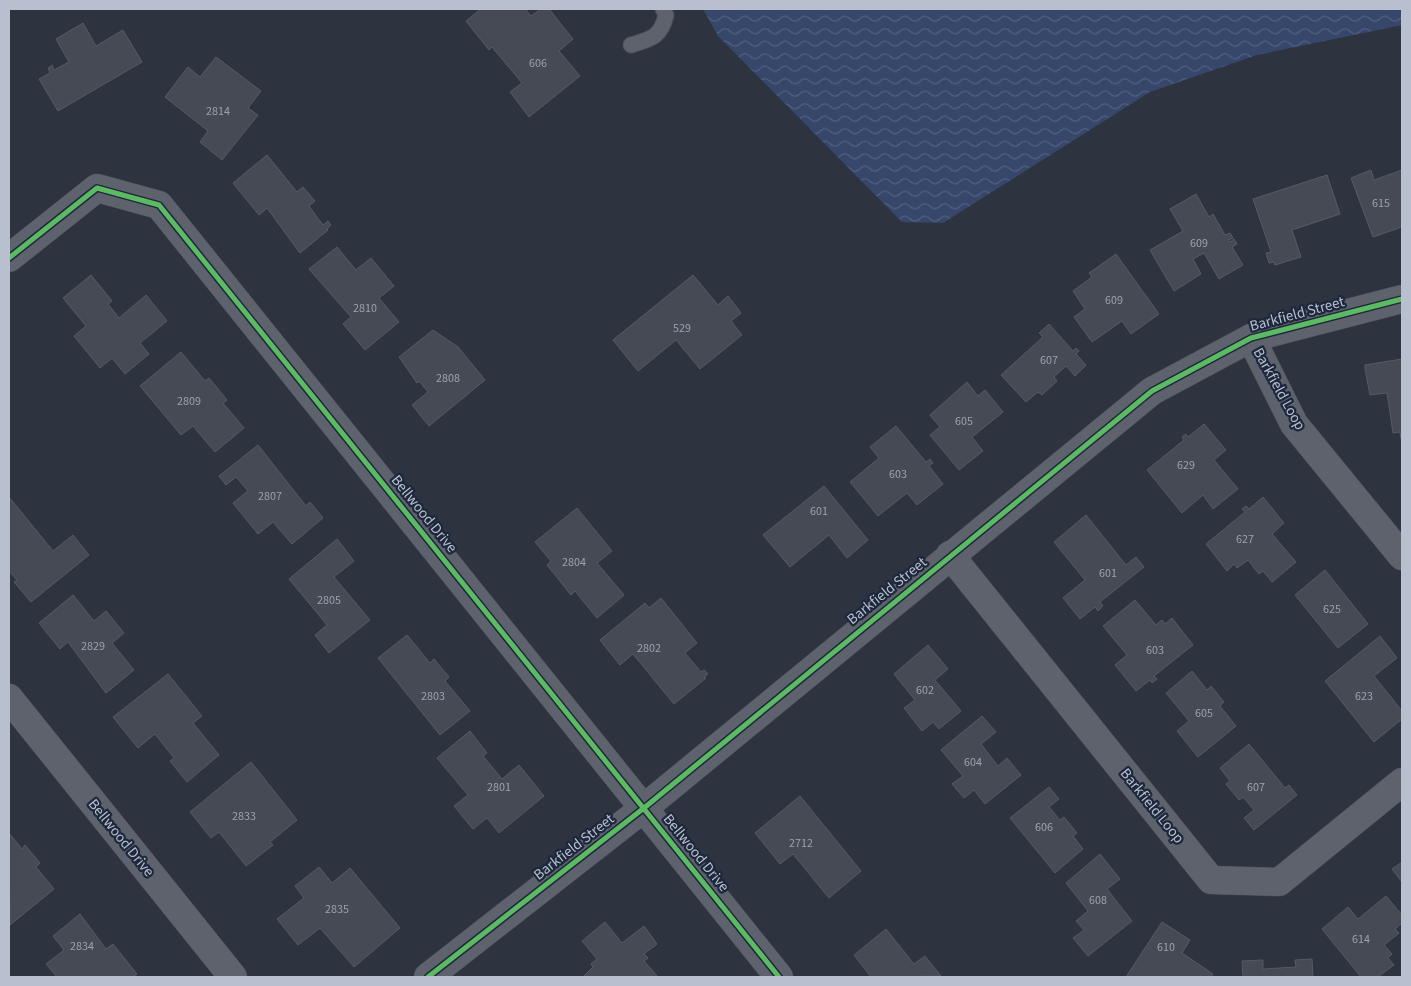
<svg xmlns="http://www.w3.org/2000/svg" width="1411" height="986" font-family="'Source Sans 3',sans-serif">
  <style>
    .water { fill: url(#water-waves) }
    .building { fill: #454a54; stroke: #555b66 }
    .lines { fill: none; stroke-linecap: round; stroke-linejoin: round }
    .lane-casing { stroke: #4a4e58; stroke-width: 17 }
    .street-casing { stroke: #4a4e58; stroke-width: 29 }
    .lane { stroke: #5e626c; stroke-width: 15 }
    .street { stroke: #5e626c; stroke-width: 28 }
    .cycleway-casing { stroke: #1e283c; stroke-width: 8 }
    .cycleway { stroke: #5cba63; stroke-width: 5 }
    .labels { text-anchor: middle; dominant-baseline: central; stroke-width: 4.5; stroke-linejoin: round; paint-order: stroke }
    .number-label { font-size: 12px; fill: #9ba2b0 }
    .street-label { font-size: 15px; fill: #b8bfcf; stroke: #1e283c }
  </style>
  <defs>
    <pattern id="water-waves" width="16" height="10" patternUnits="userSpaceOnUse" patternTransform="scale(1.25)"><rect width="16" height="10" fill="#36476b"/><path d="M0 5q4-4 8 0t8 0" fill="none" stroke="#51607f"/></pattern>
  </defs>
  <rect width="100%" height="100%" fill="#2d333f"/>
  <path class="water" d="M 703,9 L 1402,9 L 1402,25 L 1257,55 L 1150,92 L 943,223 L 902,222 L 718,36 Z"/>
  <g class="building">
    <path d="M 481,9 L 525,9 L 531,16 L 541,9 L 549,9 L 573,39 L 559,51 L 580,76 L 529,117 L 510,92 L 522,83 L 492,47 L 489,50 L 466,21 Z"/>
    <path d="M 83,23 L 96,46 L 123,30 L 142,62 L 58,111 L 39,79 L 50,73 L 48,68 L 52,65 L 54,70 L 69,62 L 56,39 Z"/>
    <path d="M 216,57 L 261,91 L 248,108 L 258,115 L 222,160 L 200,142 L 208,131 L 165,97 L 188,67 L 200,77 Z"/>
    <path d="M 267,155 L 297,192 L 303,187 L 315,201 L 309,206 L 323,225 L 328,221 L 331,225 L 327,229 L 328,230 L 300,253 L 267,208 L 259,215 L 233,183 Z"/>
    <path d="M 1371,170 L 1374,180 L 1402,170 L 1402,227 L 1373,237 L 1351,178 Z"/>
    <path d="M 1327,175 L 1340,214 L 1292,230 L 1301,257 L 1275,265 L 1274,262 L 1269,263 L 1266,253 L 1271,252 L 1253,199 Z"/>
    <path d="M 1196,194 L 1209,217 L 1213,214 L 1225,235 L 1230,233 L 1233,238 L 1228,240 L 1230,242 L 1234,239 L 1237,244 L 1232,247 L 1243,265 L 1219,279 L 1204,253 L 1193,259 L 1201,274 L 1174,291 L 1150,250 L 1183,231 L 1170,209 Z"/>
    <path d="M 337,247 L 356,270 L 371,258 L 394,286 L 379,298 L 399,322 L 365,350 L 343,324 L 351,317 L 309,269 Z"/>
    <path d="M 1116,254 L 1159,314 L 1131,334 L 1122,321 L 1092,342 L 1074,317 L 1085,309 L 1073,291 L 1092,277 L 1089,273 Z"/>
    <path d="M 91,275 L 112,301 L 108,304 L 119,318 L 146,295 L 167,321 L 140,343 L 149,354 L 125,374 L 112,358 L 100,368 L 74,336 L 86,326 L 63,298 Z"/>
    <path d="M 693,275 L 718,305 L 728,296 L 741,313 L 731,321 L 742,335 L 700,369 L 676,340 L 638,371 L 613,340 Z"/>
    <path d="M 1049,324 L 1073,351 L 1076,348 L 1079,351 L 1076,354 L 1086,365 L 1075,376 L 1066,366 L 1054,377 L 1057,381 L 1042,395 L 1038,392 L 1026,402 L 1001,375 L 1043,337 L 1039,333 Z"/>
    <path d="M 433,330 L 458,347 L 485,380 L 429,426 L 412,405 L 428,392 L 419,381 L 417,383 L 399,357 Z"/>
    <path d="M 181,352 L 205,381 L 209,378 L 227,400 L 223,403 L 244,428 L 215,452 L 193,426 L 181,435 L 140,386 Z"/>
    <path d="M 1402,359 L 1402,439 L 1401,439 L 1400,432 L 1393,433 L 1387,393 L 1370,395 L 1365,369 L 1365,365 Z"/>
    <path d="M 967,382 L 978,396 L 985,390 L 1003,412 L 972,437 L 983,451 L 959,470 L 930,435 L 940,427 L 930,415 Z"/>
    <path d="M 1204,424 L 1226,450 L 1214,460 L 1238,489 L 1213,509 L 1203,495 L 1182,513 L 1147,470 L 1184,440 L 1182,437 L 1186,434 L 1188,437 Z"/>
    <path d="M 896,426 L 926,462 L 930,459 L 933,463 L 929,466 L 943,484 L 917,505 L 907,493 L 878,516 L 850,482 L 879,458 L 870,447 Z"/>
    <path d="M 258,445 L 306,506 L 310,502 L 323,518 L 292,544 L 273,522 L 258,534 L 233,503 L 248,491 L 236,477 L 226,485 L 219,476 Z"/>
    <path d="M 824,486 L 868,540 L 847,558 L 829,535 L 790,567 L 763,535 Z"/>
    <path d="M 9,497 L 53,551 L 73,535 L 89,555 L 31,602 L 14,582 L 17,580 L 9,571 Z"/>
    <path d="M 1263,497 L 1284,523 L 1272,534 L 1296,562 L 1272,582 L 1263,571 L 1259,574 L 1248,560 L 1237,568 L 1234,564 L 1227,571 L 1206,544 L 1245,512 L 1242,509 L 1246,506 L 1249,509 Z"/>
    <path d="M 577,508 L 612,551 L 597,563 L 624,595 L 597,618 L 575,591 L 571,595 L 547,565 L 551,561 L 535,542 Z"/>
    <path d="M 1086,515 L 1126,565 L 1136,557 L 1144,567 L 1100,602 L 1103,606 L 1098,611 L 1095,607 L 1080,619 L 1063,598 L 1085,580 L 1054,542 Z"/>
    <path d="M 337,539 L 354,561 L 334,577 L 370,620 L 329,653 L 315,635 L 327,625 L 289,579 Z"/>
    <path d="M 1325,570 L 1368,624 L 1338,648 L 1295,595 Z"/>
    <path d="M 73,595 L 94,621 L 106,611 L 124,633 L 112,643 L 134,670 L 106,693 L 68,642 L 60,649 L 39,623 Z"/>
    <path d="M 661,598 L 697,643 L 685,653 L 701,672 L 704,670 L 708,674 L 704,677 L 706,678 L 674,704 L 633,654 L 620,665 L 600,640 L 645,603 L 649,608 Z"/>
    <path d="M 1135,600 L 1156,625 L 1162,620 L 1165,624 L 1172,618 L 1193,645 L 1154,676 L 1157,679 L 1152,683 L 1150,680 L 1136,691 L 1115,665 L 1127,655 L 1103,626 Z"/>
    <path d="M 407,635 L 430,663 L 434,659 L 449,677 L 445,681 L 470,711 L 440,735 L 378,658 Z"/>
    <path d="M 1380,636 L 1397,658 L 1374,676 L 1402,711 L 1402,719 L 1374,742 L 1325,681 Z"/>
    <path d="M 928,645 L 948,669 L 935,680 L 961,711 L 939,729 L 933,722 L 922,731 L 904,708 L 915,700 L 894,674 Z"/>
    <path d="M 1192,671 L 1207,690 L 1211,686 L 1224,702 L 1220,706 L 1236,726 L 1198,757 L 1177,731 L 1189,721 L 1166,693 Z"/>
    <path d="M 168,674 L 202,716 L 193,723 L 219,755 L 187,782 L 170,761 L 174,758 L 155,734 L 138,748 L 113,717 Z"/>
    <path d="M 982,716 L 996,732 L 981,744 L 998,766 L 1007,758 L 1021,775 L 985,804 L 974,790 L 964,798 L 952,784 L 963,776 L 941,750 Z"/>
    <path d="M 470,731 L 487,753 L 483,756 L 502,779 L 519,765 L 544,796 L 499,833 L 487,818 L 473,829 L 454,806 L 468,795 L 437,758 Z"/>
    <path d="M 1249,744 L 1285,788 L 1289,785 L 1297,795 L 1254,830 L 1244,818 L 1254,810 L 1243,797 L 1239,800 L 1226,784 L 1230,781 L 1220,768 Z"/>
    <path d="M 251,762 L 297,820 L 270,842 L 273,845 L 246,866 L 219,832 L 211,838 L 190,812 Z"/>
    <path d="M 1049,787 L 1059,799 L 1049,807 L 1060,820 L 1064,817 L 1077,833 L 1073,836 L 1083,849 L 1055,873 L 1010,818 Z"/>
    <path d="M 800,796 L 861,871 L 829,898 L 793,854 L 780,864 L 755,833 Z"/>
    <path d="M 9,833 L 22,849 L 25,845 L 40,863 L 36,867 L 54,889 L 10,925 Z"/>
    <path d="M 1100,854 L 1120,879 L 1107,889 L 1132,921 L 1088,956 L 1073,938 L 1084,930 L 1076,921 L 1088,911 L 1066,883 Z"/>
    <path d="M 1402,862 L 1402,882 L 1392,869 Z"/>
    <path d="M 319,867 L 332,883 L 350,868 L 400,928 L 354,967 L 320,928 L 298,945 L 277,919 L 304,898 L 295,886 Z"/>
    <path d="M 1386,896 L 1402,915 L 1402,923 L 1395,929 L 1399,933 L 1384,945 L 1392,954 L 1388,958 L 1394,965 L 1378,977 L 1361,977 L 1322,929 L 1348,907 L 1358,919 Z"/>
    <path d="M 80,914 L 106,949 L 113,944 L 137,974 L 133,977 L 57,977 L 46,964 L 64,950 L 53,936 Z"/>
    <path d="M 605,922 L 622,943 L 644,926 L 657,944 L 644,954 L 648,958 L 644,961 L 658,977 L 583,977 L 593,967 L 591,964 L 597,959 L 582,941 Z"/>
    <path d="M 1162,922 L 1190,940 L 1182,953 L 1213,974 L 1211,977 L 1126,977 Z"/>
    <path d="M 886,929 L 914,964 L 925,956 L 941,976 L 871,977 L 854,955 Z"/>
    <path d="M 1312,959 L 1313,977 L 1243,977 L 1242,961 L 1263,960 L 1263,969 L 1296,967 L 1295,960 Z"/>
  </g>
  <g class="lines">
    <g class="lane-casing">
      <path id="lane" d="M 631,45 C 651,39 661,37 666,15 L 663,9"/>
    </g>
    <g class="street-casing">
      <g id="street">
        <path d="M 9,258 L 97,188 L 159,205 L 779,977"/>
        <path d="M 1251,338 L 1294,424 L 1402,556"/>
        <path d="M 950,555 L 1211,880 L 1279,882 L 1402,782"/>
        <path d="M 9,698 L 233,977"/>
        <path d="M 428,977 L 644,808 L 1152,391 L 1251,338 L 1402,299"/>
      </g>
    </g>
    <use href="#lane" class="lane"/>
    <use href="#street" class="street"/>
    <g class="cycleway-casing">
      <g id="cycleway">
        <path d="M 9,258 L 97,188 L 159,205 L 779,977"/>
        <path d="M 428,977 L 644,808 L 1152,391 L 1251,338 L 1402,299"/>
      </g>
    </g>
    <use href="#cycleway" class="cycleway"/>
  </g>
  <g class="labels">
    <g class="number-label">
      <text x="538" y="63">606</text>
      <text x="218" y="111">2814</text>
      <text x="1381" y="203">615</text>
      <text x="1199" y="243">609</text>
      <text x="1114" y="300">609</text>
      <text x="365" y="308">2810</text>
      <text x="682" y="328">529</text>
      <text x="1049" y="360">607</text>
      <text x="448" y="378">2808</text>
      <text x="189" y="401">2809</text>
      <text x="964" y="421">605</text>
      <text x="1186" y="465">629</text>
      <text x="898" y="474">603</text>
      <text x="270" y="496">2807</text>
      <text x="819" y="511">601</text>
      <text x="1245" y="539">627</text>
      <text x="574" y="562">2804</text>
      <text x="1108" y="573">601</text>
      <text x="329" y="600">2805</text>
      <text x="1332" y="609">625</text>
      <text x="93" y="646">2829</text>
      <text x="649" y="648">2802</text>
      <text x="1155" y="650">603</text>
      <text x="925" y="690">602</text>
      <text x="433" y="696">2803</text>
      <text x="1364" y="696">623</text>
      <text x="1204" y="713">605</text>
      <text x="973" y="762">604</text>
      <text x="499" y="787">2801</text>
      <text x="1256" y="787">607</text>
      <text x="244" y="816">2833</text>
      <text x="1044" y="827">606</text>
      <text x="801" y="843">2712</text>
      <text x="1098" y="900">608</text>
      <text x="337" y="909">2835</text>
      <text x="1361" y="939">614</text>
      <text x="82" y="946">2834</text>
      <text x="1166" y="947">610</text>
    </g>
    <g class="street-label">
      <text transform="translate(1297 314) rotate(-15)">Barkfield Street</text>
      <text transform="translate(1279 389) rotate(61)">Barkfield Loop</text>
      <text transform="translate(424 514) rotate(51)">Bellwood Drive</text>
      <text transform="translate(887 591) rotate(-39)">Barkfield Street</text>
      <text transform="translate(1152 806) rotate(51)">Barkfield Loop</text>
      <text transform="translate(121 838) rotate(51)">Bellwood Drive</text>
      <text transform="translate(574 847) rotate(-38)">Barkfield Street</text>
      <text transform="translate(696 853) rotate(51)">Bellwood Drive</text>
    </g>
  </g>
  <rect width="1411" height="986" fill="none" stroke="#b8bfcf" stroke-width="20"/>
</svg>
